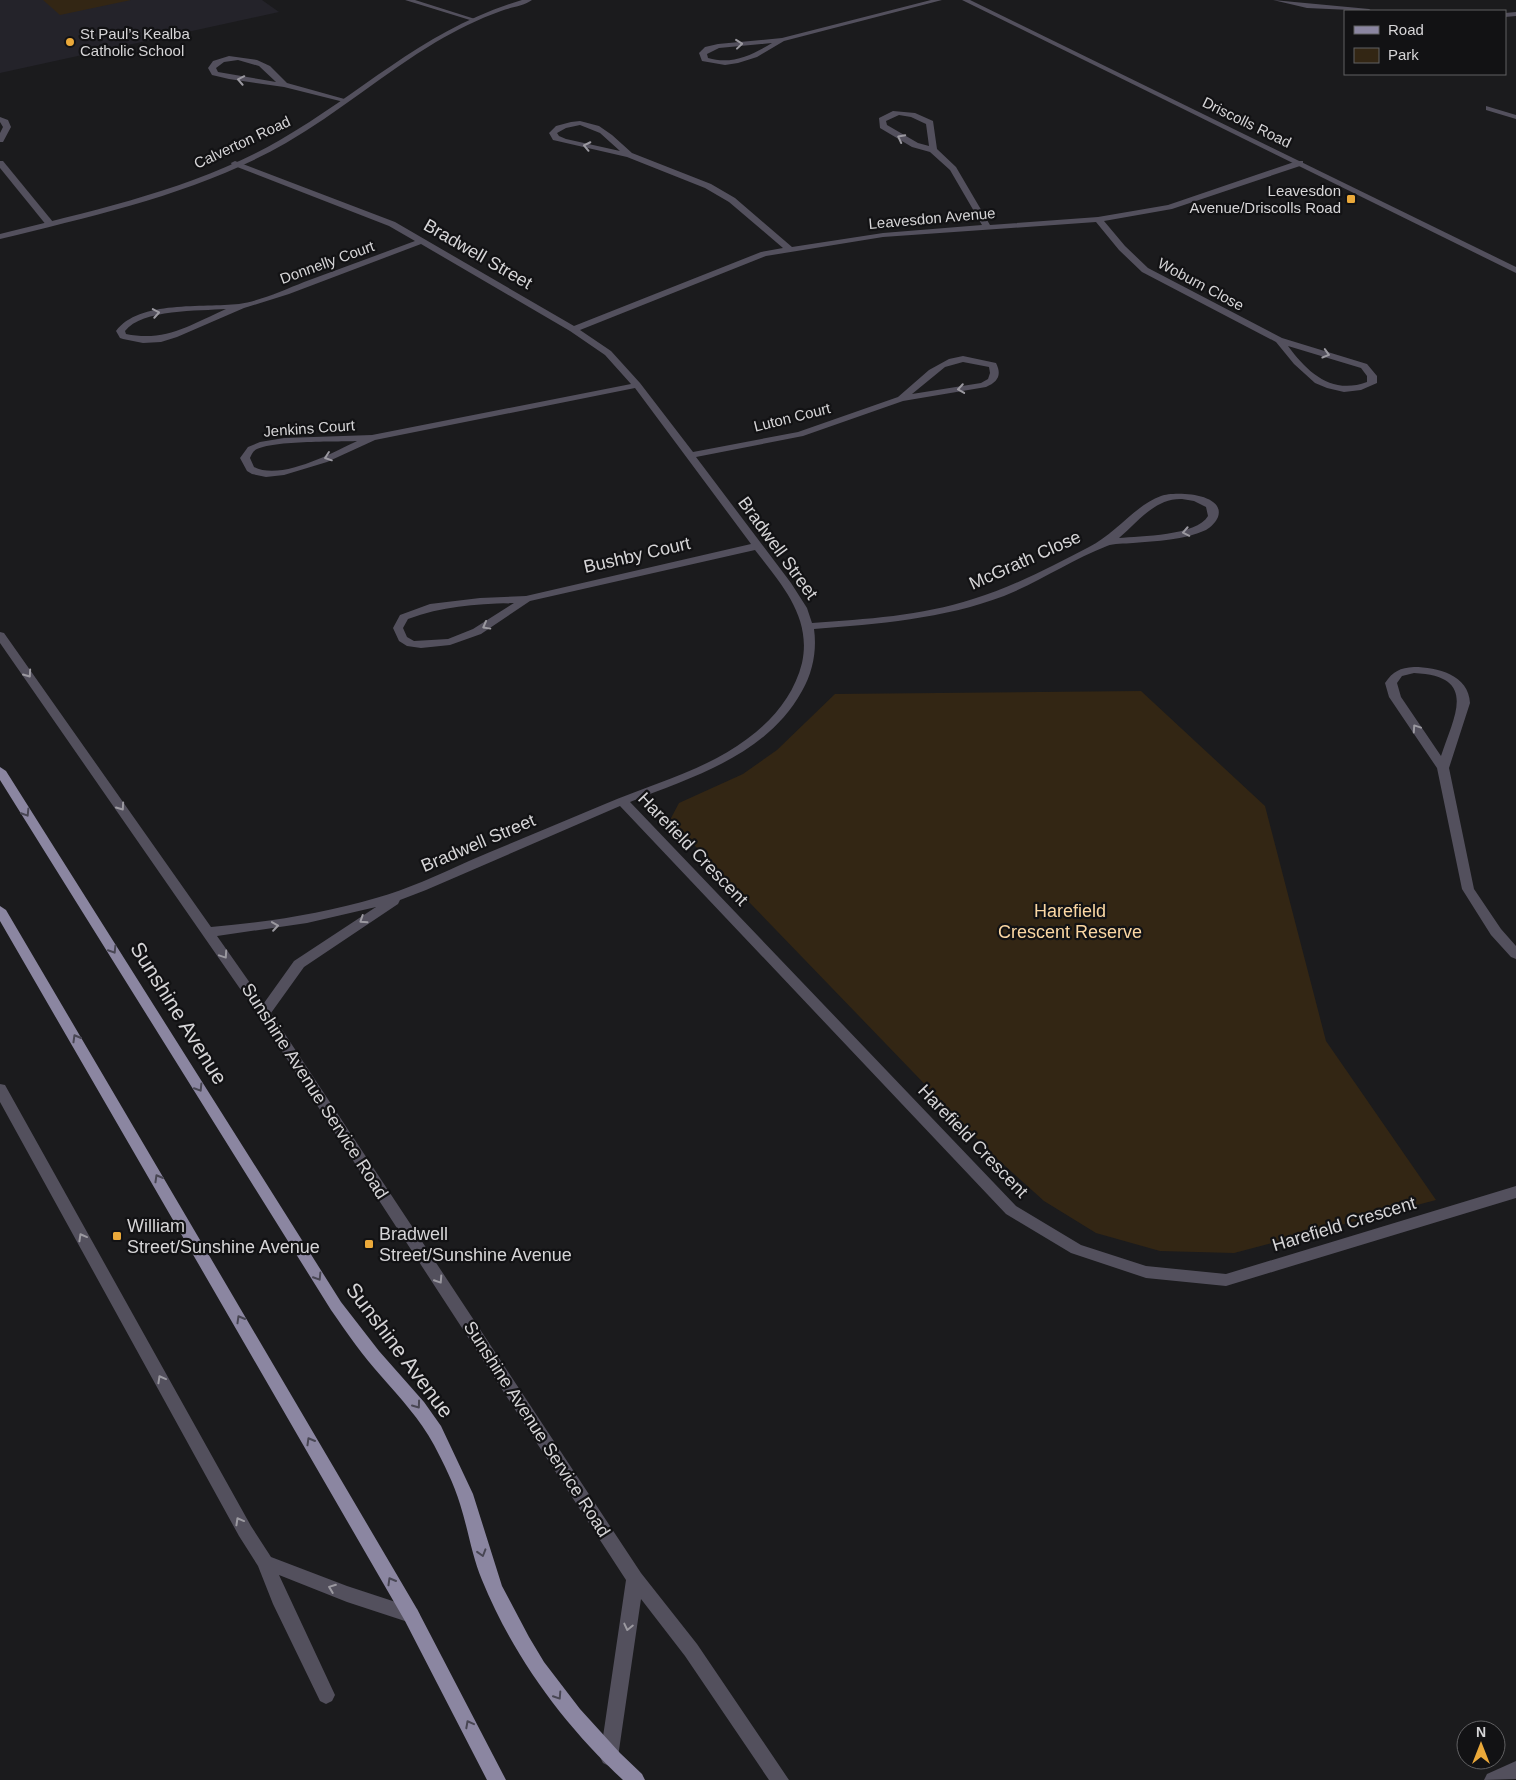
<svg xmlns="http://www.w3.org/2000/svg" width="1516" height="1780" font-family="Arial,sans-serif">
  <style>
    .built { fill: #24232a }
    .green { fill: #332614 }
    .lines { fill: none; stroke-linecap: round; stroke-linejoin: round }
    .minor { fill: #53505d; fill-rule: evenodd }
    .tertiary { fill: #53505d; fill-rule: evenodd }
    .primary { fill: #8b86a1; fill-rule: evenodd }
    .oneway { stroke: #9b99a0 }
    .oneway2 { stroke: #484653 }
    .poi-dot { fill: #eba93a; stroke: #121214; stroke-width: 2 }
    .labels { text-anchor: middle; dominant-baseline: central; stroke-width: 4.5; stroke-linejoin: round; paint-order: stroke }
    .far-poi-label { font-size: 15px; fill: #d6d5d7; stroke: #121214; text-anchor: start }
    .far-street-label { font-size: 15px; fill: #d6d5d7; stroke: #121214 }
    .street-label { font-size: 18px; fill: #d6d5d7; stroke: #121214 }
    .park-label { font-size: 18px; fill: #fbd7a3; stroke: #121214 }
    .poi-label { font-size: 18px; fill: #d6d5d7; stroke: #121214; text-anchor: start }
    .near-street-label { font-size: 21px; fill: #d6d5d7; stroke: #121214 }
  </style>
  <rect width="100%" height="100%" fill="#1b1b1d"/>
  <path class="built" d="M 0,0 L 262,0 L 279,12 L 0,73 Z"/>
  <g class="green">
    <path d="M 43,0 L 131,0 L 60,15 Z"/>
    <path d="M 1141,691 L 1265,806 L 1326,1041 L 1436,1200 L 1234,1253 L 1160,1251 L 1096,1233 L 1044,1201 L 994,1156 L 670,820 L 679,803 L 743,774 L 777,750 L 835,694 Z"/>
  </g>
  <g class="lines">
    <g class="minor">
      <path d="M 405,0 L 415,0 L 475,19 L 470,20 Z"/>
      <path d="M 931,0 L 942,0 L 784,41 L 757,57 L 738,63 L 725,65 L 702,61 L 699,53 L 705,47 L 718,44 L 782,38 ZM 772,43 C 752,55 732,65 708,58 L 707,54 L 719,48 Z"/>
      <path d="M 1273,0 L 1369,9 L 1372,11 L 1307,8 Z"/>
      <path d="M 1516,12 L 1516,16 L 1505,17 L 1505,13 Z"/>
      <path d="M 229,56 L 257,60 L 270,66 L 287,83 L 348,100 L 344,102 L 284,87 L 229,79 L 212,75 L 208,68 L 213,61 ZM 238,60 L 259,66 L 276,82 L 218,72 L 216,68 L 224,62 Z"/>
      <path d="M 1486,106 L 1516,115 L 1516,119 L 1486,110 Z"/>
      <path d="M 893,111 L 915,113 L 933,121 L 937,149 L 956,167 L 990,225 L 1098,217 L 1168,205 L 1297,161 L 1303,161 L 1303,165 L 1172,209 L 1104,221 L 1125,246 L 1148,268 L 1282,338 L 1367,364 L 1377,376 L 1377,383 L 1361,390 L 1344,392 L 1327,388 L 1315,383 L 1294,364 L 1276,342 L 1142,272 L 1119,250 L 1096,222 L 883,237 L 766,256 L 580,330 L 611,351 L 640,383 L 693,452 L 798,432 L 898,397 L 929,370 L 949,359 L 963,356 L 996,363 C 1002,375 998,382 986,387 L 903,401 L 803,436 L 696,457 L 791,583 L 807,608 L 812,623 C 866,619 921,616 973,599 C 1013,587 1052,566 1089,547 C 1115,534 1137,504 1161,496 C 1174,491 1226,493 1218,517 C 1216,522 1211,527 1206,530 C 1185,540 1156,541 1133,543 C 1124,544 1114,543 1107,546 C 1071,560 1039,582 1004,596 C 943,619 878,624 814,629 C 817,650 813,672 802,691 C 766,756 694,776 630,802 L 1016,1206 L 1081,1245 L 1146,1266 L 1226,1274 L 1516,1186 L 1516,1198 L 1226,1286 L 1146,1278 L 1071,1253 L 1006,1214 L 620,806 L 426,890 L 400,900 L 398,904 L 304,967 L 271,1013 L 641,1573 L 697,1644 L 789,1780 L 769,1780 L 685,1656 L 641,1599 L 618,1757 L 615,1763 L 609,1766 L 603,1763 L 600,1757 L 626,1580 L 259,1016 L 0,643 L 0,632 L 4,633 L 211,927 C 267,922 322,914 376,898 C 408,889 438,875 469,861 C 514,842 560,823 605,804 C 652,784 706,770 747,739 C 773,720 794,695 802,663 C 812,617 781,584 755,550 L 530,601 L 481,634 L 450,645 L 421,648 L 407,646 L 399,641 L 393,628 L 400,615 L 430,604 L 480,598 L 526,596 L 751,544 L 635,388 L 375,440 L 327,462 L 284,475 L 266,477 L 252,474 L 247,471 L 240,458 L 248,447 L 260,442 L 284,438 L 372,435 L 631,384 L 605,355 L 570,331 L 421,244 L 289,294 L 244,308 L 177,337 L 161,342 L 143,343 L 123,339 L 120,338 L 116,331 C 139,300 203,308 239,304 C 260,301 284,290 304,282 C 341,268 378,255 415,241 L 389,226 L 232,165 L 231,163 L 235,161 L 395,222 L 574,326 L 761,252 L 783,248 L 729,202 L 705,188 L 627,157 L 553,140 L 549,133 L 556,126 L 571,122 L 580,121 L 599,126 L 612,135 L 632,153 L 711,184 L 735,198 L 792,247 L 883,233 L 982,225 L 950,170 L 930,152 L 912,147 L 880,128 L 879,118 ZM 899,115 L 911,117 L 926,124 L 929,146 L 918,143 L 887,125 L 886,121 ZM 580,125 L 600,133 L 620,151 L 566,139 L 559,136 L 557,133 L 566,128 ZM 226,309 C 190,325 166,342 126,334 L 125,331 C 142,309 199,311 226,309 ZM 1288,346 L 1361,368 L 1367,376 L 1367,382 C 1332,395 1308,373 1288,346 ZM 963,362 L 989,367 L 990,373 L 988,379 L 981,383 L 912,394 L 945,367 ZM 357,441 C 332,453 281,481 254,467 L 250,458 C 251,456 252,453 254,451 C 267,440 338,442 357,441 ZM 1182,499 L 1194,501 L 1206,507 L 1208,516 C 1197,536 1140,536 1119,538 C 1138,522 1155,498 1182,499 ZM 514,603 L 473,629 L 448,639 L 414,641 L 407,637 L 403,628 L 408,619 C 443,606 477,604 514,603 ZM 376,907 L 294,961 L 264,1003 L 217,936 L 307,923 Z"/>
      <path d="M 0,117 L 8,120 L 11,127 L 3,142 L 0,142 L 0,133 L 3,127 L 0,122 Z"/>
      <path d="M 0,161 L 3,161 L 53,222 L 53,226 L 47,226 L 0,168 Z"/>
      <path d="M 1414,667 C 1437,667 1469,675 1470,703 L 1449,768 L 1474,889 L 1501,929 L 1516,946 L 1516,959 L 1511,957 L 1491,935 L 1462,889 L 1437,768 L 1389,697 L 1385,683 C 1393,671 1400,668 1414,667 ZM 1414,673 C 1479,676 1454,716 1441,756 L 1401,697 L 1397,683 L 1402,676 Z"/>
      <path d="M 0,1084 L 5,1085 L 251,1526 L 271,1557 L 347,1586 L 417,1609 L 420,1615 L 417,1621 L 411,1623 L 347,1602 L 279,1575 L 335,1695 L 332,1701 L 326,1704 L 320,1701 L 273,1604 L 258,1566 L 239,1536 L 0,1102 Z"/>
    </g>
    <g class="tertiary">
      <path d="M 522,0 L 532,0 C 524,6 511,7 501,11 C 478,19 457,30 436,42 C 384,73 338,113 286,143 C 199,193 96,215 0,239 L 0,234 C 94,210 195,189 280,140 C 365,91 424,29 522,0 Z"/>
      <path d="M 962,0 L 970,0 L 1516,267 L 1516,273 Z"/>
      <path d="M 1516,1761 L 1516,1779 L 1484,1780 L 1487,1774 Z"/>
    </g>
    <g class="primary">
      <path d="M 0,767 L 6,771 L 341,1302 L 379,1351 L 424,1402 L 441,1426 L 473,1494 L 502,1586 L 529,1637 L 544,1662 L 580,1709 L 620,1753 L 642,1774 L 645,1780 L 623,1780 C 563,1724 513,1656 482,1580 C 472,1556 468,1529 460,1504 C 454,1484 444,1464 434,1445 C 420,1419 401,1399 381,1376 C 363,1356 347,1333 331,1310 L 0,780 Z"/>
      <path d="M 0,906 L 6,910 L 417,1609 L 506,1780 L 487,1780 L 405,1621 L 0,921 Z"/>
    </g>
  </g>
  <defs><path id="oneway-chevron" d="M-2-3.5L2.5 0L-2 3.5" fill="none" stroke-width="1.6" stroke-linecap="round" stroke-linejoin="round" transform="scale(1.25)"/></defs>
  <g class="oneway">
    <use href="#oneway-chevron" transform="translate(739 44) rotate(-6)"/>
    <use href="#oneway-chevron" transform="translate(241 80) rotate(-169)"/>
    <use href="#oneway-chevron" transform="translate(901 138) rotate(-153)"/>
    <use href="#oneway-chevron" transform="translate(587 146) rotate(-168)"/>
    <use href="#oneway-chevron" transform="translate(156 313) rotate(-10)"/>
    <use href="#oneway-chevron" transform="translate(1326 354) rotate(16)"/>
    <use href="#oneway-chevron" transform="translate(961 389) rotate(171)"/>
    <use href="#oneway-chevron" transform="translate(328 457) rotate(161)"/>
    <use href="#oneway-chevron" transform="translate(1186 532) rotate(169)"/>
    <use href="#oneway-chevron" transform="translate(486 626) rotate(151)"/>
    <use href="#oneway-chevron" transform="translate(28 674) rotate(55)"/>
    <use href="#oneway-chevron" transform="translate(1416 728) rotate(-124)"/>
    <use href="#oneway-chevron" transform="translate(121 807) rotate(55)"/>
    <use href="#oneway-chevron" transform="translate(363 920) rotate(147)"/>
    <use href="#oneway-chevron" transform="translate(275 926) rotate(-8)"/>
    <use href="#oneway-chevron" transform="translate(224 955) rotate(56)"/>
    <use href="#oneway-chevron" transform="translate(82 1237) rotate(-119)"/>
    <use href="#oneway-chevron" transform="translate(439 1280) rotate(57)"/>
    <use href="#oneway-chevron" transform="translate(161 1379) rotate(-119)"/>
    <use href="#oneway-chevron" transform="translate(239 1521) rotate(-119)"/>
    <use href="#oneway-chevron" transform="translate(332 1588) rotate(-159)"/>
    <use href="#oneway-chevron" transform="translate(628 1627) rotate(103)"/>
  </g>
  <g class="oneway2">
    <use href="#oneway-chevron" transform="translate(26 813) rotate(58)"/>
    <use href="#oneway-chevron" transform="translate(113 950) rotate(58)"/>
    <use href="#oneway-chevron" transform="translate(76 1038) rotate(-120)"/>
    <use href="#oneway-chevron" transform="translate(199 1088) rotate(58)"/>
    <use href="#oneway-chevron" transform="translate(158 1178) rotate(-120)"/>
    <use href="#oneway-chevron" transform="translate(318 1277) rotate(58)"/>
    <use href="#oneway-chevron" transform="translate(240 1319) rotate(-120)"/>
    <use href="#oneway-chevron" transform="translate(417 1405) rotate(54)"/>
    <use href="#oneway-chevron" transform="translate(310 1441) rotate(-120)"/>
    <use href="#oneway-chevron" transform="translate(482 1553) rotate(73)"/>
    <use href="#oneway-chevron" transform="translate(391 1581) rotate(-120)"/>
    <use href="#oneway-chevron" transform="translate(558 1696) rotate(57)"/>
    <use href="#oneway-chevron" transform="translate(469 1724) rotate(-118)"/>
  </g>
  <g class="poi-dot">
    <circle cx="70" cy="42" r="5"/>
    <rect x="1346" y="194" width="10" height="10" rx="2.5"/>
    <rect x="112" y="1231" width="10" height="10" rx="2.5"/>
    <rect x="364" y="1239" width="10" height="10" rx="2.5"/>
  </g>
  <g class="labels">
    <g class="far-poi-label">
      <text x="80" y="33">St Paul’s Kealba<tspan x="80" dy="17">Catholic School</tspan></text>
      <text x="1341" y="190" text-anchor="end">Leavesdon<tspan x="1341" dy="17">Avenue/Driscolls Road</tspan></text>
    </g>
    <g class="far-street-label">
      <text transform="translate(1247 122) rotate(26)">Driscolls Road</text>
      <text transform="translate(242 142) rotate(-25)">Calverton Road</text>
      <text transform="translate(932 218) rotate(-5)">Leavesdon Avenue</text>
      <text transform="translate(327 262) rotate(-20)">Donnelly Court</text>
      <text transform="translate(1201 284) rotate(28)">Woburn Close</text>
      <text transform="translate(792 417) rotate(-14)">Luton Court</text>
      <text transform="translate(309 428) rotate(-4)">Jenkins Court</text>
    </g>
    <g class="street-label">
      <text transform="translate(478 254) rotate(30)">Bradwell Street</text>
      <text transform="translate(778 548) rotate(54)">Bradwell Street</text>
      <text transform="translate(637 555) rotate(-13)">Bushby Court</text>
      <text transform="translate(1025 560) rotate(-24)">McGrath Close</text>
      <text transform="translate(478 843) rotate(-23)">Bradwell Street</text>
      <text transform="translate(693 849) rotate(46)">Harefield Crescent</text>
      <text transform="translate(315 1091) rotate(57)">Sunshine Avenue Service Road</text>
      <text transform="translate(973 1141) rotate(46)">Harefield Crescent</text>
      <text transform="translate(1344 1224) rotate(-17)">Harefield Crescent</text>
      <text transform="translate(537 1429) rotate(57)">Sunshine Avenue Service Road</text>
    </g>
    <g class="park-label">
      <text x="1070" y="911">Harefield<tspan x="1070" dy="21">Crescent Reserve</tspan></text>
    </g>
    <g class="poi-label">
      <text x="127" y="1226">William<tspan x="127" dy="21">Street/Sunshine Avenue</tspan></text>
      <text x="379" y="1234">Bradwell<tspan x="379" dy="21">Street/Sunshine Avenue</tspan></text>
    </g>
    <g class="near-street-label">
      <text transform="translate(179 1013) rotate(58)">Sunshine Avenue</text>
      <text transform="translate(400 1350) rotate(53)">Sunshine Avenue</text>
    </g>
  </g>
  <rect x="1344" y="10" width="162" height="65" fill="#121214" stroke="#606062"/>
  <rect x="1354" y="26" width="25" height="8" fill="#8b86a1" stroke="#606062"/>
  <text x="1388" y="35" font-size="15" fill="#d6d5d7">Road</text>
  <rect x="1354" y="48" width="25" height="15" fill="#332614" stroke="#606062"/>
  <text x="1388" y="60" font-size="15" fill="#d6d5d7">Park</text>
  <g transform="translate(1481 1745)"><circle r="24" fill="#121214" stroke="#606062"/>
  <path d="M0-4L9 19L0 12L-9 19Z" fill="#eba93a"/>
  <text y="-8" font-size="14" font-weight="bold" text-anchor="middle" fill="#d6d5d7">N</text>
  </g>
</svg>
